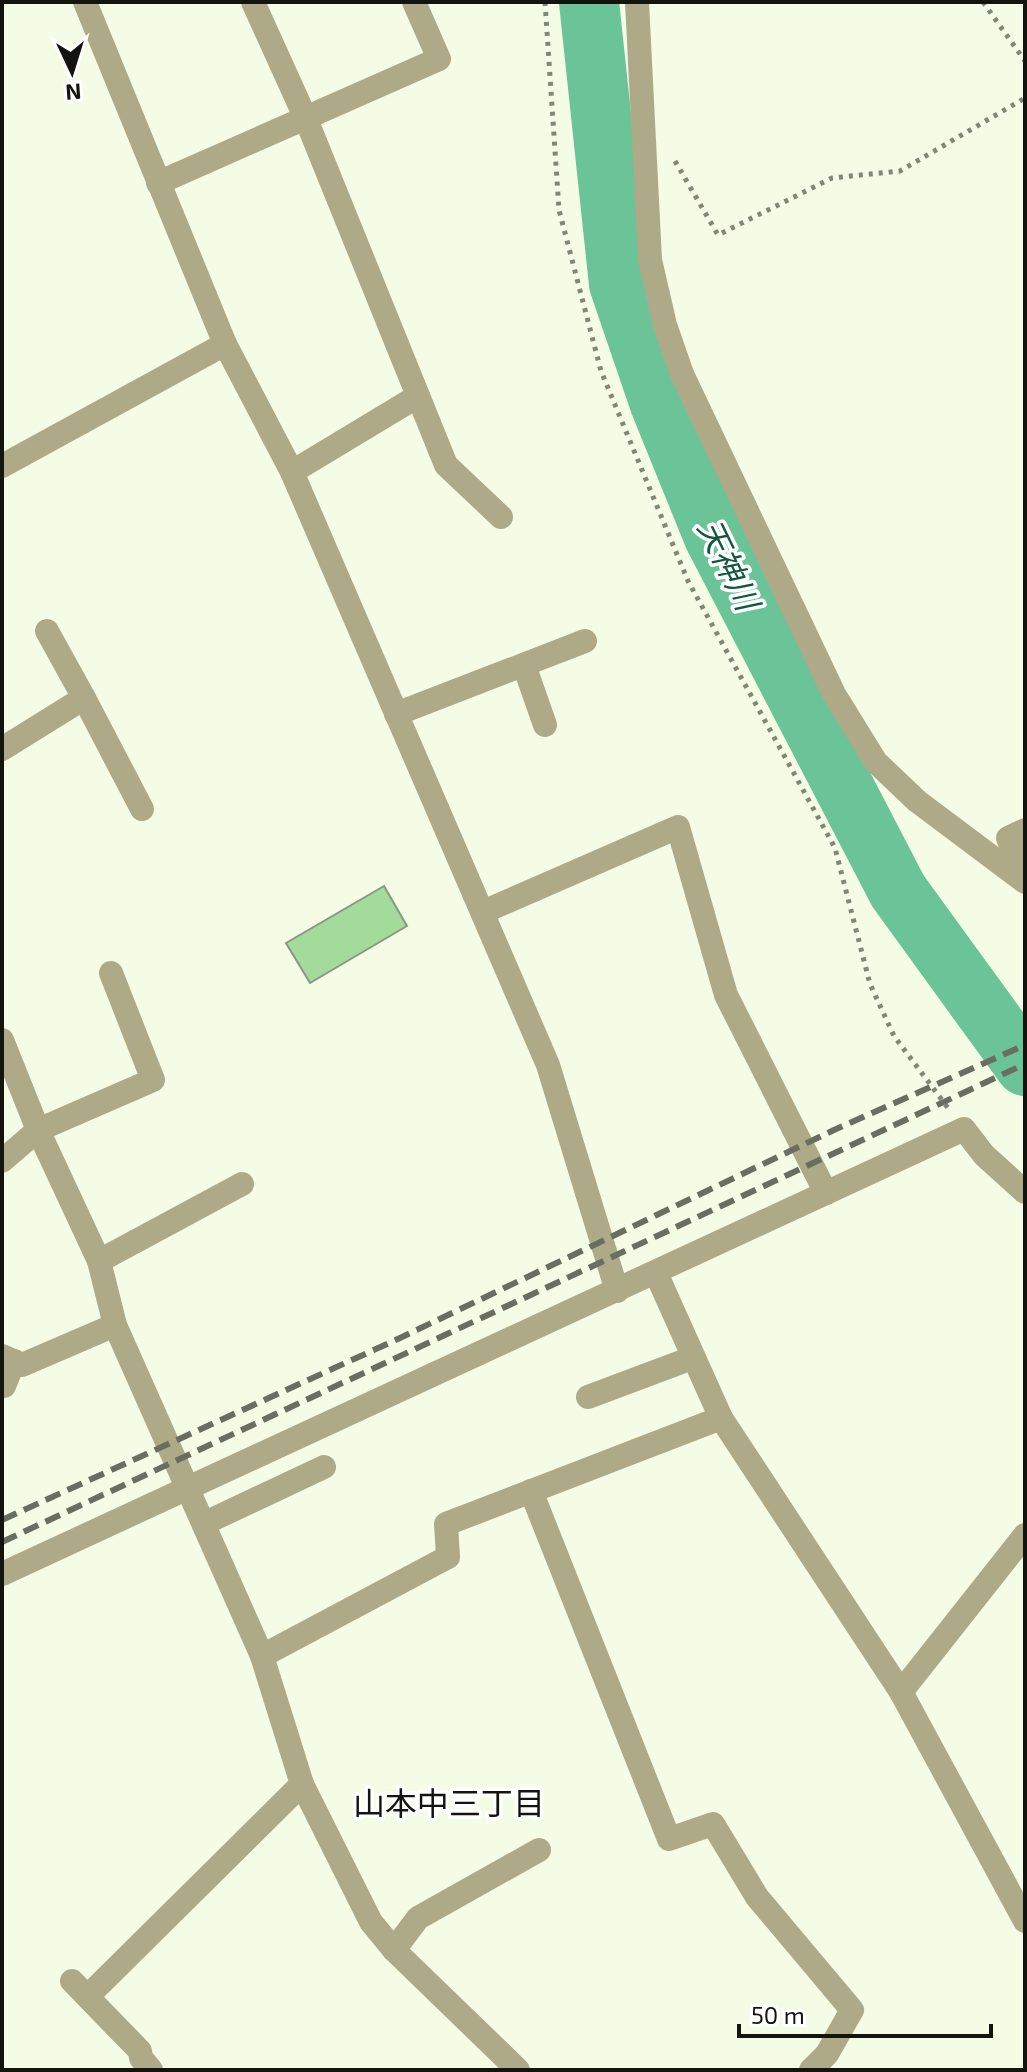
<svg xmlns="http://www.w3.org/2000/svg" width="1027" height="2072" font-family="'Exo 2','Noto Sans JP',sans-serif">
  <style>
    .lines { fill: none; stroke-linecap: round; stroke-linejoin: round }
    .river { stroke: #6bc398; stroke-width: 60 }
    .building { fill: #a2db9a; stroke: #889786; stroke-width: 2 }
    .path { stroke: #828678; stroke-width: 5; stroke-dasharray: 4 6; stroke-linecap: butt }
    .minor { stroke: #aeaa88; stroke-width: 24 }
    .rail { stroke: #6a6e61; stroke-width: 6; stroke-dasharray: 16 8; stroke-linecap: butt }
    .labels { text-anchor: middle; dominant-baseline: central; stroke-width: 7; stroke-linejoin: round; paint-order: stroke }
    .water-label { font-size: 32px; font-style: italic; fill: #13583c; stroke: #fff }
    .neighbourhood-label { font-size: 32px; fill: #12140d; stroke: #fff }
  </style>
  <rect width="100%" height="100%" fill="#f5fce6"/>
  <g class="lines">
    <path class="river" d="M 589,2 L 619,284 L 660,404 L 714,537 L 898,891 L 1025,1066"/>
  </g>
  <path class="building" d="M 384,886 L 407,926 L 310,983 L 286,943 Z"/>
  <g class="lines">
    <g class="path">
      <path d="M 545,2 L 559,210 L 601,371 L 688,581 L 835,848 L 870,984 L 894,1036 L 948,1108"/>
      <path d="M 983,2 L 1025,61"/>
      <path d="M 675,161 L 718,235 L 832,178 L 900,171 L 1025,98"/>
    </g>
    <g class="minor">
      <path d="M 253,2 L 306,119 L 446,465 L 501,517"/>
      <path d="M 637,2 L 650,260 L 665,325 L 682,374 L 834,694 L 876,762 L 917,801 L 1025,882"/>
      <path d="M 158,183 L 439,59 L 414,2"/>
      <path d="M 225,344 L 292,472 L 548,1065 L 617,1291"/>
      <path d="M 2,466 L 225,344 L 85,2"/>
      <path d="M 292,472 L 418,396"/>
      <path d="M 524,665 L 545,725"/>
      <path d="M 84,698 L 142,809"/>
      <path d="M 396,714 L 585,641"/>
      <path d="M 2,749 L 84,698 L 47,631"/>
      <path d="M 1025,830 L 1008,838 L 1025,878"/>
      <path d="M 483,912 L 678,827 L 726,995 L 826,1193"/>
      <path d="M 2,1040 L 38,1130 L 99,1261 L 115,1325 L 262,1656 L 302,1784 L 371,1922 L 394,1950 L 518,2070"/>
      <path d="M 2,1161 L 38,1130 L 153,1080 L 111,973"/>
      <path d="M 99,1261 L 242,1184"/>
      <path d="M 2,1356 L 22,1365 L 115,1325"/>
      <path d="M 4,1386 L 14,1361"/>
      <path d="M 588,1397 L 692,1358"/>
      <path d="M 721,1418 L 901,1692 L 1025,1921"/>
      <path d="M 531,1491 L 669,1839 L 713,1824 L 757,1897 L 852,2010 L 827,2054 L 811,2070"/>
      <path d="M 205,1523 L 324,1467"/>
      <path d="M 2,1574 L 964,1129 L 984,1155 L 1025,1192"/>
      <path d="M 262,1656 L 448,1557 L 446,1524 L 721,1418 L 656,1273"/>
      <path d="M 901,1692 L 1025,1535"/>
      <path d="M 394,1950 L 418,1918 L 539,1850"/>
      <path d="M 72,1981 L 140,2051 L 141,2058 L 151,2070"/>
      <path d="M 89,1995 L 302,1784"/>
    </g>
    <g class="rail">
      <path d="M 2,1520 L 400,1338 L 834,1130 L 1025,1045"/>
      <path d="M 2,1542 L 1025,1064"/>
    </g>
  </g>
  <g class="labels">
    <g class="water-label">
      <text transform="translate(730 564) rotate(64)">天神川</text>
    </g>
    <g class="neighbourhood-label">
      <text x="449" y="1802">山本中三丁目</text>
    </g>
  </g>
  <rect width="1027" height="2072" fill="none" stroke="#12140d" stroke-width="8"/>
  <g transform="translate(72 72) rotate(176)" stroke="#ffffff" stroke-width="6" paint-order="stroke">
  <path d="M0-6L14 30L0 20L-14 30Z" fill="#12140d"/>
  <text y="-12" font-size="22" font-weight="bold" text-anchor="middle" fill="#12140d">N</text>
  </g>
  <path d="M739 2024v12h252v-12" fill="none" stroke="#12140d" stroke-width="4"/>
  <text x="751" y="2024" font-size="24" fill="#12140d" stroke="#ffffff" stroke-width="6" paint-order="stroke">50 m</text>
</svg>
